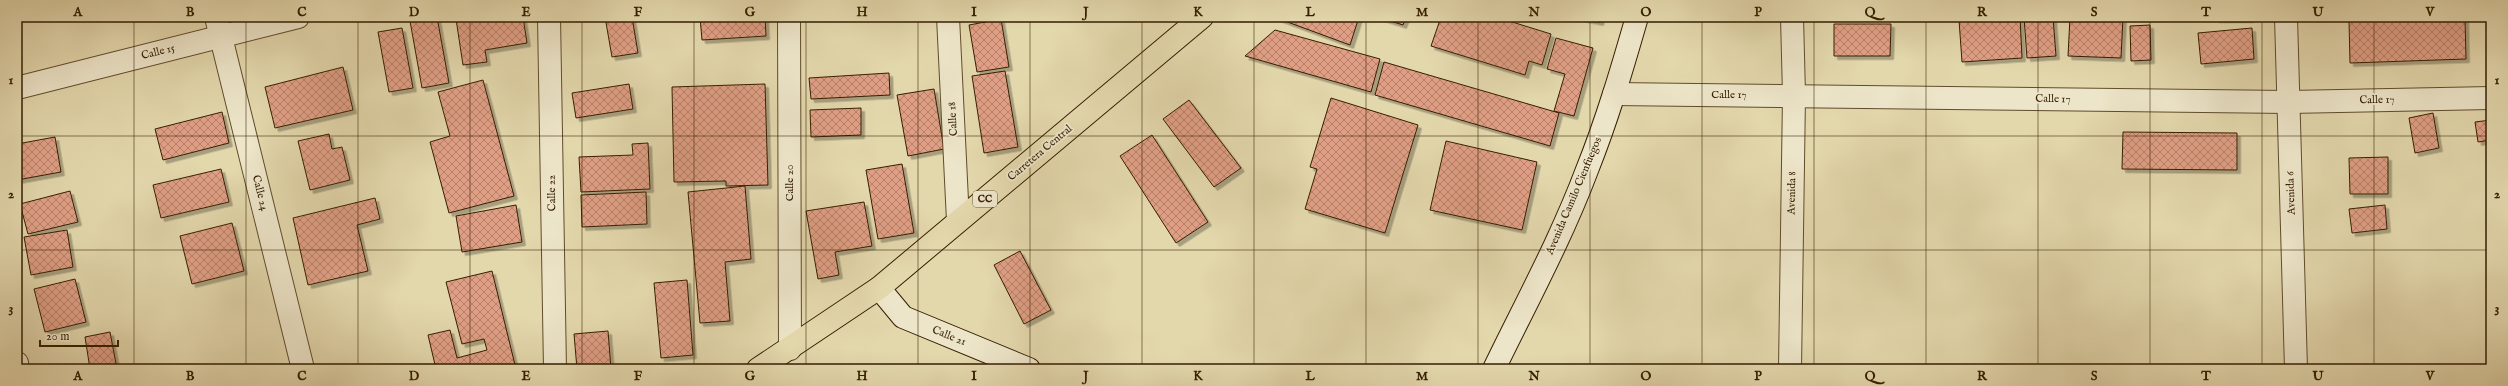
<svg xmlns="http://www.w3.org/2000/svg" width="2508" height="386" font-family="'IM FELL English',serif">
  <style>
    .building { fill: url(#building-cross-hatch); stroke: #351e00; filter: url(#shadow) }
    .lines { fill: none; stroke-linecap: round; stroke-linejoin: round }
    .street-casing { stroke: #604c2b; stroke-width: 24 }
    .secondary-casing { stroke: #351e00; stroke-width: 24 }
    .highway-casing { stroke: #351e00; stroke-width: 24 }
    .street { stroke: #ede5c9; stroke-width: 22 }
    .secondary { stroke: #ede5c9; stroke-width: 22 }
    .highway { stroke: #e3d7ac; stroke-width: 22 }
    .grid { fill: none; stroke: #351e00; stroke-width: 1; stroke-opacity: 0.55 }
    .labels { text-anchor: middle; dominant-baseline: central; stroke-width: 3.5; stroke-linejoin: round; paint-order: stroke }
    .shield { fill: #ede5c9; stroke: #6c5a3c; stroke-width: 1 }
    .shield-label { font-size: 10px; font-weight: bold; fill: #351e00 }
    .street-label { font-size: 11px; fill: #351e00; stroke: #ede5c9 }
    .neatline { fill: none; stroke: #351e00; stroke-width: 1.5 }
    .grid-label { font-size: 13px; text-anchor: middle; font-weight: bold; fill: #351e00 }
  </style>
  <defs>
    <pattern id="building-cross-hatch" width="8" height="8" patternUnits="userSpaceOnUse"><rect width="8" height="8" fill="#e09f85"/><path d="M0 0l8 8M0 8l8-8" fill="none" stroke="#b6816a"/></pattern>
    <filter id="shadow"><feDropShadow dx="3.5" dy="3.5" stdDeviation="0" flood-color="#0004"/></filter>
  </defs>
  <rect width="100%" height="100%" fill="#e3d7ac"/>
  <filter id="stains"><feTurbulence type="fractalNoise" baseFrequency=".005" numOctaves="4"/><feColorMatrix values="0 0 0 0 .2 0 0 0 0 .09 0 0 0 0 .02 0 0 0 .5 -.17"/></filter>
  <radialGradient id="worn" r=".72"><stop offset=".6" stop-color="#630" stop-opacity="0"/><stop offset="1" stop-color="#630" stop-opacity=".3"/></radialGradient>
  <g class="building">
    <path d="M 437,17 L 449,83 L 422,88 L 410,21 Z"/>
    <path d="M 470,17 L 523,17 L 527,43 L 485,50 L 487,62 L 463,65 L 456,19 Z"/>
    <path d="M 605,17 L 632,17 L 638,53 L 612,57 Z"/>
    <path d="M 700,17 L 765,17 L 766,36 L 702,40 Z"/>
    <path d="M 1274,17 L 1359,17 L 1350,45 Z"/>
    <path d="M 1378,17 L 1406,17 L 1403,25 Z"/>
    <path d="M 1441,17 L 1496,17 L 1551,34 L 1542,65 L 1529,61 L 1525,75 L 1431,46 Z"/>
    <path d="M 1575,17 L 1601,17 L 1600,22 Z"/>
    <path d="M 2020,17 L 2022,58 L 1962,62 L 1959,20 Z"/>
    <path d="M 2024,17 L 2053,17 L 2056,56 L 2027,58 Z"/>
    <path d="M 2070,17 L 2123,17 L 2121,58 L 2068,56 Z"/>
    <rect x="2216" y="17" width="34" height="2"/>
    <path d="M 2465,18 L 2466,59 L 2350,63 L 2349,21 Z"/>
    <path d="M 1001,19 L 1009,67 L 977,72 L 969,25 Z"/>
    <path d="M 1834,24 L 1891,24 L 1890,56 L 1834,56 Z"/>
    <path d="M 2150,25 L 2151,60 L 2131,61 L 2130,26 Z"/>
    <path d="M 402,28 L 413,88 L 389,92 L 378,32 Z"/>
    <path d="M 2252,28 L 2254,59 L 2201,64 L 2198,33 Z"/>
    <path d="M 1275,30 L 1380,59 L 1371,92 L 1245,56 Z"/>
    <path d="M 1556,38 L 1593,48 L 1574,116 L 1554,111 L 1565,74 L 1547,69 Z"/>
    <path d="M 1384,62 L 1559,113 L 1550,146 L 1375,95 Z"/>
    <path d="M 343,67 L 353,110 L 275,128 L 265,87 Z"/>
    <path d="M 1005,71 L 1018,147 L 984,153 L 972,76 Z"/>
    <path d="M 889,73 L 890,95 L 811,99 L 809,78 Z"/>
    <path d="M 483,80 L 514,196 L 449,213 L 430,142 L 450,136 L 438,92 Z"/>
    <path d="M 629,84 L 633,109 L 576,118 L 572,93 Z"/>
    <path d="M 765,84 L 768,185 L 726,186 L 726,181 L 674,182 L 672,87 Z"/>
    <path d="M 934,89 L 944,149 L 908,156 L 897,95 Z"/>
    <path d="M 1331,98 L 1418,125 L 1385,233 L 1305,209 L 1317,169 L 1310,167 Z"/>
    <path d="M 1189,100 L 1241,168 L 1214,187 L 1163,119 Z"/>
    <path d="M 861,108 L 861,135 L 811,137 L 810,110 Z"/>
    <path d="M 222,112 L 229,143 L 163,160 L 155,129 Z"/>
    <path d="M 2433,113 L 2439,148 L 2415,153 L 2409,118 Z"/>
    <path d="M 2491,120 L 2491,140 L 2478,142 L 2475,122 Z"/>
    <path d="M 2123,132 L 2237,133 L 2237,170 L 2122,169 Z"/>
    <path d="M 329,134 L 332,149 L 342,147 L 350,180 L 310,190 L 298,141 Z"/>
    <path d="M 1152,135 L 1208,222 L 1176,243 L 1120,156 Z"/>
    <path d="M 55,137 L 61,172 L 17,180 L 17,144 Z"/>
    <path d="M 1446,141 L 1537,162 L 1522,230 L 1430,210 Z"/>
    <path d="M 648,143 L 650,189 L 581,192 L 579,157 L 633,155 L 632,144 Z"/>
    <path d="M 2388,157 L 2388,194 L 2350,194 L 2349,158 Z"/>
    <path d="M 902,164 L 914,233 L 878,239 L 866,170 Z"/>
    <path d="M 221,169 L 229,202 L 161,218 L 153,185 Z"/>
    <path d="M 745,186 L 751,259 L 725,262 L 730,321 L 700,323 L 688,192 Z"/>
    <path d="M 70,191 L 78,222 L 28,234 L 20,204 Z"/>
    <path d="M 646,192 L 647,224 L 582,227 L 581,195 Z"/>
    <path d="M 375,198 L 380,219 L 357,225 L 368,271 L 308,285 L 293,218 Z"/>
    <path d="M 864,202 L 872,246 L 835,252 L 839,275 L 818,279 L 806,211 Z"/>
    <path d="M 516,205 L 522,242 L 462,252 L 456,216 Z"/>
    <path d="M 2385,205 L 2387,229 L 2352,233 L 2349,209 Z"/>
    <path d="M 232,223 L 244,271 L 192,284 L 180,236 Z"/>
    <path d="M 67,230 L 73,267 L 31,275 L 24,237 Z"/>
    <path d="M 1020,251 L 1051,310 L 1024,324 L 994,265 Z"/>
    <path d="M 492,271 L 516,369 L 436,369 L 428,335 L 450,330 L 457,358 L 487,350 L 484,339 L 462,344 L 446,282 Z"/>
    <path d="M 75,279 L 86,322 L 45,332 L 34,289 Z"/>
    <path d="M 687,280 L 693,355 L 661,358 L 654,283 Z"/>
    <path d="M 608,331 L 611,369 L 577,369 L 574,334 Z"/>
    <path d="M 110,332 L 117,369 L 90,369 L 85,337 Z"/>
  </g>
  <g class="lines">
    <g class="street-casing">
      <g id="street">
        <path d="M 216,17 L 303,369"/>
        <path d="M 549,17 L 555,369"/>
        <path d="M 789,17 L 790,349"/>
        <path d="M 948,17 L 958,221"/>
        <path d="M 2286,17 L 2296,369"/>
        <path d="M 17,88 L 298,17"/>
        <path d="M 1614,94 L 2289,102 L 2491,98"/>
        <path d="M 17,363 L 18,369"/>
        <path d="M 1790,369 L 1794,95 L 1792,17"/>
      </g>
    </g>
    <g class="secondary-casing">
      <g id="secondary">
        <path d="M 879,288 L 903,317 L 1029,369"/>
        <path d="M 1494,369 C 1526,303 1561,239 1587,170 C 1607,120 1622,69 1637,17"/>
      </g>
    </g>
    <g class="highway-casing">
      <path id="highway" d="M 758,369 L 879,288 L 1202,17"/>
    </g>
    <use href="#street" class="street"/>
    <use href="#secondary" class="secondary"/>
    <use href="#highway" class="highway"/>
  </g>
  <path class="grid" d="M 134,17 L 134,369M 246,17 L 246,369M 358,17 L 358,369M 470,17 L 470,369M 582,17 L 582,369M 694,17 L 694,369M 806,17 L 806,369M 918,17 L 918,369M 1030,17 L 1030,369M 1142,17 L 1142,369M 1254,17 L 1254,369M 1366,17 L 1366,369M 1478,17 L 1478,369M 1590,17 L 1590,369M 1702,17 L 1702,369M 1814,17 L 1814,369M 1926,17 L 1926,369M 2038,17 L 2038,369M 2150,17 L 2150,369M 2262,17 L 2262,369M 2374,17 L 2374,369M 17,136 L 2491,136M 17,250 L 2491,250"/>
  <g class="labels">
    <rect class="shield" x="973" y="191" width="24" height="16" rx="3"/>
    <g class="shield-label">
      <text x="985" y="199">CC</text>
    </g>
    <g class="street-label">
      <text transform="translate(158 52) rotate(-14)">Calle 15</text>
      <text x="1729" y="95">Calle 17</text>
      <text transform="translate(2053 99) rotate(1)">Calle 17</text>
      <text transform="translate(2377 100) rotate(-1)">Calle 17</text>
      <text transform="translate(953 119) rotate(-93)">Calle 18</text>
      <text transform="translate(1040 153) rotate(-40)">Carretera Central</text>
      <text transform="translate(790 183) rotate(-90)">Calle 20</text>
      <text transform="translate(260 193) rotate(76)">Calle 24</text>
      <text transform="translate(552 193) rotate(-91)">Calle 22</text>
      <text transform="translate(1792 193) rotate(-89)">Avenida 8</text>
      <text transform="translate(2291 193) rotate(-92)">Avenida 6</text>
      <text transform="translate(1574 196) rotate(-67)">Avenida Camilo Cienfuegos</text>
      <text transform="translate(949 336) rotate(22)">Calle 21</text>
    </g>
  </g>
  <rect width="2508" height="386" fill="none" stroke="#e3d7ac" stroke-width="44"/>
  <path d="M40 340v6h78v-6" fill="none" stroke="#351e00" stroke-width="2"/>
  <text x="46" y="340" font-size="12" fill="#351e00" stroke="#ede5c9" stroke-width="3" paint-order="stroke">20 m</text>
  <rect x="22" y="22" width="2464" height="342" class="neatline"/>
  <g class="grid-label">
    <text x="78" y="16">A</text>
    <text x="190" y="16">B</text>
    <text x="302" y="16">C</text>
    <text x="414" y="16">D</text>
    <text x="526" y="16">E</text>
    <text x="638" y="16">F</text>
    <text x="750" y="16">G</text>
    <text x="862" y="16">H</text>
    <text x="974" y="16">I</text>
    <text x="1086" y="16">J</text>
    <text x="1198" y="16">K</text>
    <text x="1310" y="16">L</text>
    <text x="1422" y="16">M</text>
    <text x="1534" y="16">N</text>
    <text x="1646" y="16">O</text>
    <text x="1758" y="16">P</text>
    <text x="1870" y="16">Q</text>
    <text x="1982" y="16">R</text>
    <text x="2094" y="16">S</text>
    <text x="2206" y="16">T</text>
    <text x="2318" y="16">U</text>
    <text x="2430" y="16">V</text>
    <text x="11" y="84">1</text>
    <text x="2497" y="84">1</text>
    <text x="11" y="198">2</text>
    <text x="2497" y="198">2</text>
    <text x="11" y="312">3</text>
    <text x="2497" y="312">3</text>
    <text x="78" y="380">A</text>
    <text x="190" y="380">B</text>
    <text x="302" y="380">C</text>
    <text x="414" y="380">D</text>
    <text x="526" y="380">E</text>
    <text x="638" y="380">F</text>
    <text x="750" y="380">G</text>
    <text x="862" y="380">H</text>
    <text x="974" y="380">I</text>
    <text x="1086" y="380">J</text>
    <text x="1198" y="380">K</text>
    <text x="1310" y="380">L</text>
    <text x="1422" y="380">M</text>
    <text x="1534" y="380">N</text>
    <text x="1646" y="380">O</text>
    <text x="1758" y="380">P</text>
    <text x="1870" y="380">Q</text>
    <text x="1982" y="380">R</text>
    <text x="2094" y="380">S</text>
    <text x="2206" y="380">T</text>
    <text x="2318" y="380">U</text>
    <text x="2430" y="380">V</text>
  </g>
  <rect width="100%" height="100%" filter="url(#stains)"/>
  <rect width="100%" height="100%" fill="url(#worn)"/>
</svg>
